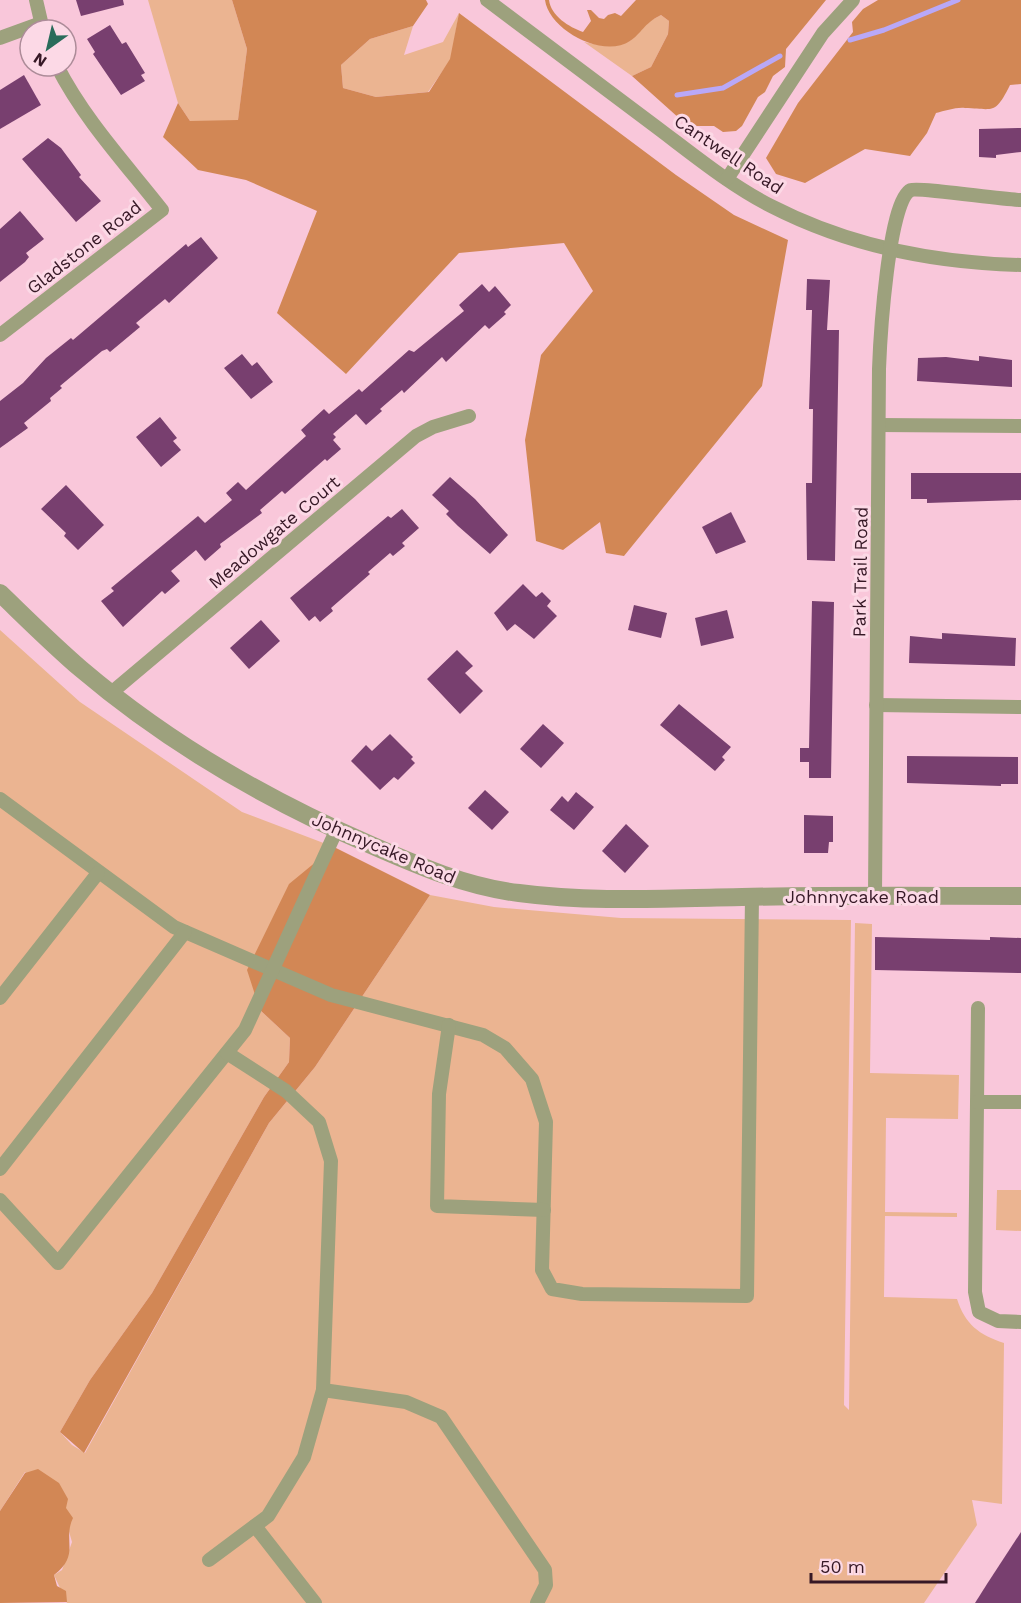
<svg xmlns="http://www.w3.org/2000/svg" width="1021" height="1603" font-family="'Work Sans',sans-serif">
  <style>
    .green { fill: #ebb491 }
    .forest { fill: #d28755 }
    .lines { fill: none; stroke-linecap: round; stroke-linejoin: round }
    .stream { stroke: #b9a8f7; stroke-width: 5 }
    .building { fill: #783f6f }
    .minor { stroke: #9da17d; stroke-width: 14 }
    .tertiary { stroke: #9da17d; stroke-width: 18 }
    .labels { text-anchor: middle; dominant-baseline: central; stroke-width: 6; stroke-linejoin: round; paint-order: stroke }
    .street-label { font-size: 18px; fill: #361826; stroke: #fcd9e6 }
  </style>
  <rect width="100%" height="100%" fill="#f9c7da"/>
  <g class="green">
    <path d="M 148,0 L 232,0 L 247,49 L 238,121 L 190,121 L 178,103 Z"/>
    <path d="M 459,13 L 451,59 L 428,92 L 376,97 L 343,88 L 341,65 L 370,39 L 413,26 L 404,55 L 443,42 Z"/>
    <path d="M 661,15 L 669,21 L 668,34 L 651,67 L 632,76 L 584,42 L 605,46 L 630,41 L 644,24 Z"/>
    <path d="M 0,630 L 80,702 L 242,812 L 334,847 L 260,1010 L 290,1038 L 289,1062 L 264,1097 L 152,1293 L 90,1380 L 60,1432 L 72,1445 L 85,1453 L 269,1123 L 315,1067 L 430,895 L 494,907 L 621,918 L 851,920 L 844,1405 L 849,1410 L 855,923 L 872,924 L 870,1073 L 959,1075 L 958,1119 L 886,1118 L 885,1212 L 957,1213 L 957,1217 L 885,1216 L 884,1297 L 957,1299 C 965,1324 979,1335 1004,1343 L 1002,1504 L 972,1500 L 977,1525 L 924,1603 L 67,1603 L 54,1575 L 62,1570 L 72,1542 L 68,1528 L 25,1472 L 0,1511 Z"/>
    <path d="M 997,1190 L 1021,1190 L 1021,1231 L 996,1230 Z"/>
  </g>
  <g class="forest">
    <path d="M 232,0 L 426,0 L 428,4 L 413,26 L 370,39 L 341,65 L 343,88 L 376,97 L 429,92 L 450,59 L 459,13 L 676,175 L 734,215 L 788,240 L 762,386 L 624,556 L 606,553 L 600,522 L 563,550 L 536,541 L 525,440 L 541,355 L 593,291 L 564,243 L 459,253 L 346,374 L 277,313 L 317,211 L 246,180 L 198,170 L 163,137 L 178,103 L 190,121 L 238,120 L 247,49 Z"/>
    <path d="M 545,0 L 549,0 C 551,16 569,27 583,32 L 591,21 L 587,10 L 591,10 L 599,18 L 604,19 L 608,15 L 615,13 L 621,16 L 636,0 L 826,0 L 786,49 L 785,67 L 773,76 L 765,92 L 758,97 L 742,126 L 736,131 L 723,132 L 714,126 L 697,126 L 680,119 L 632,76 L 651,67 L 668,34 L 669,21 L 661,15 C 643,24 642,33 630,41 C 603,59 549,30 545,0 Z"/>
    <path d="M 878,0 L 1021,0 L 1021,84 L 1010,85 C 995,115 994,109 965,108 C 956,107 945,111 936,113 L 927,133 L 910,156 L 865,149 L 805,183 L 776,174 L 766,158 L 798,103 L 853,32 L 852,22 L 863,9 Z"/>
    <path d="M 334,847 L 430,895 L 315,1067 L 269,1123 L 84,1453 L 60,1432 L 90,1380 L 152,1293 L 264,1097 L 289,1062 L 290,1038 L 260,1010 L 247,970 L 289,884 Z"/>
    <path d="M 38,1469 L 59,1483 L 68,1499 L 66,1508 L 73,1518 C 62,1541 81,1554 54,1575 L 57,1586 L 66,1591 L 67,1602 L 0,1603 L 0,1511 L 25,1473 Z"/>
  </g>
  <g class="lines">
    <g class="stream">
      <path d="M 850,40 L 884,30 L 958,0"/>
      <path d="M 677,95 L 723,88 L 780,56"/>
    </g>
  </g>
  <g class="building">
    <path d="M 76,0 L 123,0 L 124,5 L 81,16 Z"/>
    <path d="M 110,25 L 122,44 L 126,42 L 145,73 L 141,75 L 145,81 L 121,95 L 93,54 L 95,52 L 87,39 Z"/>
    <path d="M 24,75 L 41,105 L 0,129 L 0,90 Z"/>
    <path d="M 1021,128 L 1021,152 L 996,155 L 996,158 L 979,157 L 979,129 Z"/>
    <path d="M 48,138 L 61,148 L 81,175 L 79,177 L 101,201 L 76,222 L 22,159 Z"/>
    <path d="M 20,211 L 44,239 L 26,253 L 29,257 L 25,262 L 0,282 L 0,229 Z"/>
    <path d="M 201,237 L 218,258 L 169,303 L 165,299 L 136,323 L 140,327 L 110,352 L 107,349 L 102,351 L 60,386 L 62,388 L 50,398 L 51,401 L 24,423 L 28,428 L 0,448 L 0,401 L 23,383 L 46,358 L 71,338 L 73,340 L 186,244 L 188,247 Z"/>
    <path d="M 807,279 L 830,280 L 827,330 L 839,330 L 835,561 L 807,560 L 806,483 L 812,483 L 813,409 L 809,409 L 812,310 L 806,310 Z"/>
    <path d="M 482,284 L 489,292 L 495,286 L 511,305 L 504,312 L 506,314 L 489,329 L 485,325 L 446,362 L 442,357 L 404,393 L 402,390 L 380,409 L 382,411 L 366,425 L 356,414 L 333,434 L 336,437 L 333,440 L 341,449 L 327,461 L 325,459 L 285,494 L 282,491 L 260,510 L 262,513 L 220,544 L 221,547 L 205,561 L 196,550 L 171,571 L 180,581 L 165,594 L 162,591 L 123,627 L 101,601 L 114,591 L 111,588 L 198,516 L 205,523 L 232,500 L 226,493 L 238,482 L 246,490 L 306,436 L 301,430 L 324,409 L 329,414 L 359,389 L 362,392 L 409,350 L 414,352 L 464,311 L 459,305 Z"/>
    <path d="M 242,354 L 252,366 L 257,362 L 273,382 L 251,399 L 224,368 Z"/>
    <path d="M 979,356 L 1012,360 L 1012,387 L 917,381 L 918,358 L 946,357 L 979,361 Z"/>
    <path d="M 160,417 L 177,438 L 173,441 L 181,450 L 161,467 L 136,437 Z"/>
    <path d="M 911,473 L 1021,473 L 1021,500 L 927,503 L 927,499 L 911,499 Z"/>
    <path d="M 450,477 L 475,499 L 508,535 L 490,554 L 458,526 L 446,514 L 449,511 L 432,495 Z"/>
    <path d="M 66,485 L 104,525 L 78,550 L 64,536 L 66,533 L 41,509 Z"/>
    <path d="M 402,509 L 419,528 L 402,543 L 405,546 L 393,556 L 390,553 L 368,572 L 370,574 L 331,608 L 333,611 L 320,622 L 315,616 L 309,621 L 290,598 L 388,516 L 391,518 Z"/>
    <path d="M 731,512 L 746,542 L 716,554 L 702,527 Z"/>
    <path d="M 523,584 L 536,597 L 542,592 L 551,601 L 547,606 L 557,616 L 534,639 L 515,624 L 507,631 L 494,613 Z"/>
    <path d="M 812,601 L 834,602 L 831,778 L 809,778 L 809,762 L 800,762 L 800,748 L 809,748 Z"/>
    <path d="M 634,605 L 667,613 L 661,638 L 628,630 Z"/>
    <path d="M 727,610 L 734,638 L 701,646 L 695,618 Z"/>
    <path d="M 261,620 L 280,641 L 249,669 L 230,648 Z"/>
    <path d="M 942,633 L 1016,638 L 1015,666 L 909,663 L 910,636 L 942,639 Z"/>
    <path d="M 457,650 L 473,666 L 465,673 L 483,691 L 460,714 L 427,679 Z"/>
    <path d="M 679,704 L 731,747 L 722,757 L 725,760 L 715,771 L 660,725 Z"/>
    <path d="M 543,724 L 564,743 L 541,768 L 520,749 Z"/>
    <path d="M 390,734 L 413,757 L 411,759 L 415,763 L 398,780 L 394,777 L 380,790 L 351,761 L 366,745 L 372,751 Z"/>
    <path d="M 907,756 L 1018,757 L 1018,784 L 1001,784 L 1001,786 L 907,783 Z"/>
    <path d="M 485,790 L 509,812 L 492,830 L 468,808 Z"/>
    <path d="M 576,792 L 594,807 L 574,830 L 550,810 L 562,796 L 568,802 Z"/>
    <path d="M 804,815 L 833,816 L 833,842 L 829,842 L 828,853 L 804,853 Z"/>
    <path d="M 626,824 L 649,846 L 625,873 L 602,851 Z"/>
    <path d="M 875,937 L 990,940 L 990,937 L 1021,938 L 1021,973 L 875,970 Z"/>
    <path d="M 1021,1532 L 1021,1603 L 975,1603 L 987,1584 Z"/>
  </g>
  <g class="lines">
    <g class="minor">
      <path d="M 36,0 L 43,30"/>
      <path d="M 487,0 C 542,41 596,82 651,123 C 690,152 728,184 771,206 C 849,246 934,263 1021,265"/>
      <path d="M 0,38 L 41,23"/>
      <path d="M 727,179 L 823,33 L 853,0"/>
      <path d="M 0,335 L 162,210 C 125,163 84,119 57,66"/>
      <path d="M 879,425 L 1021,426"/>
      <path d="M 111,693 L 416,436 L 433,427 L 469,416"/>
      <path d="M 876,705 L 1021,707"/>
      <path d="M 0,799 L 174,927 L 331,995 L 483,1035 L 505,1048 L 532,1079 L 546,1122 L 542,1270 L 552,1289 L 582,1294 L 747,1296 L 752,897"/>
      <path d="M 875,895 L 879,369 C 880,342 888,200 911,190 C 919,187 1004,200 1021,200"/>
      <path d="M 0,998 L 98,873"/>
      <path d="M 978,1008 L 975,1292 L 979,1312 L 998,1321 L 1021,1322"/>
      <path d="M 449,1025 L 439,1094 L 437,1206 L 544,1210"/>
      <path d="M 977,1102 L 1021,1102"/>
      <path d="M 0,1169 L 185,932"/>
      <path d="M 0,1200 L 58,1263 L 245,1030 L 337,829"/>
      <path d="M 323,1390 L 406,1402 L 441,1417 L 545,1570 L 546,1585 L 537,1603"/>
      <path d="M 255,1526 L 315,1603"/>
      <path d="M 209,1560 L 268,1516 L 304,1457 L 323,1390 L 331,1161 L 319,1122 L 286,1091 L 227,1053"/>
    </g>
    <path class="tertiary" d="M 0,593 C 26,618 53,645 81,669 C 168,743 267,800 371,845 C 419,866 467,887 519,893 C 593,903 668,898 742,897 C 835,895 928,896 1021,896"/>
  </g>
  <g class="labels">
    <g class="street-label">
      <text transform="translate(729 154) rotate(34)">Cantwell Road</text>
      <text transform="translate(84 247) rotate(-38)">Gladstone Road</text>
      <text transform="translate(274 532) rotate(-40)">Meadowgate Court</text>
      <text transform="translate(860 572) rotate(-89)">Park Trail Road</text>
      <text transform="translate(384 848) rotate(23)">Johnnycake Road</text>
      <text x="862" y="896">Johnnycake Road</text>
    </g>
  </g>
  <g transform="translate(48 48) rotate(214)"><circle r="28" fill="#fcd9e6" stroke="#ad8c99" stroke-width="1.5"/>
  <path d="M0-4.5L10 22L0 15L-10 22Z" fill="#2a6c5b"/>
  <text y="-9" font-size="16" font-weight="bold" text-anchor="middle" fill="#361826">N</text>
  </g>
  <path d="M811 1573v9h135v-9" fill="none" stroke="#361826" stroke-width="3"/>
  <text x="820" y="1573" font-size="18" fill="#361826" stroke="#fcd9e6" stroke-width="4.5" paint-order="stroke">50 m</text>
</svg>
